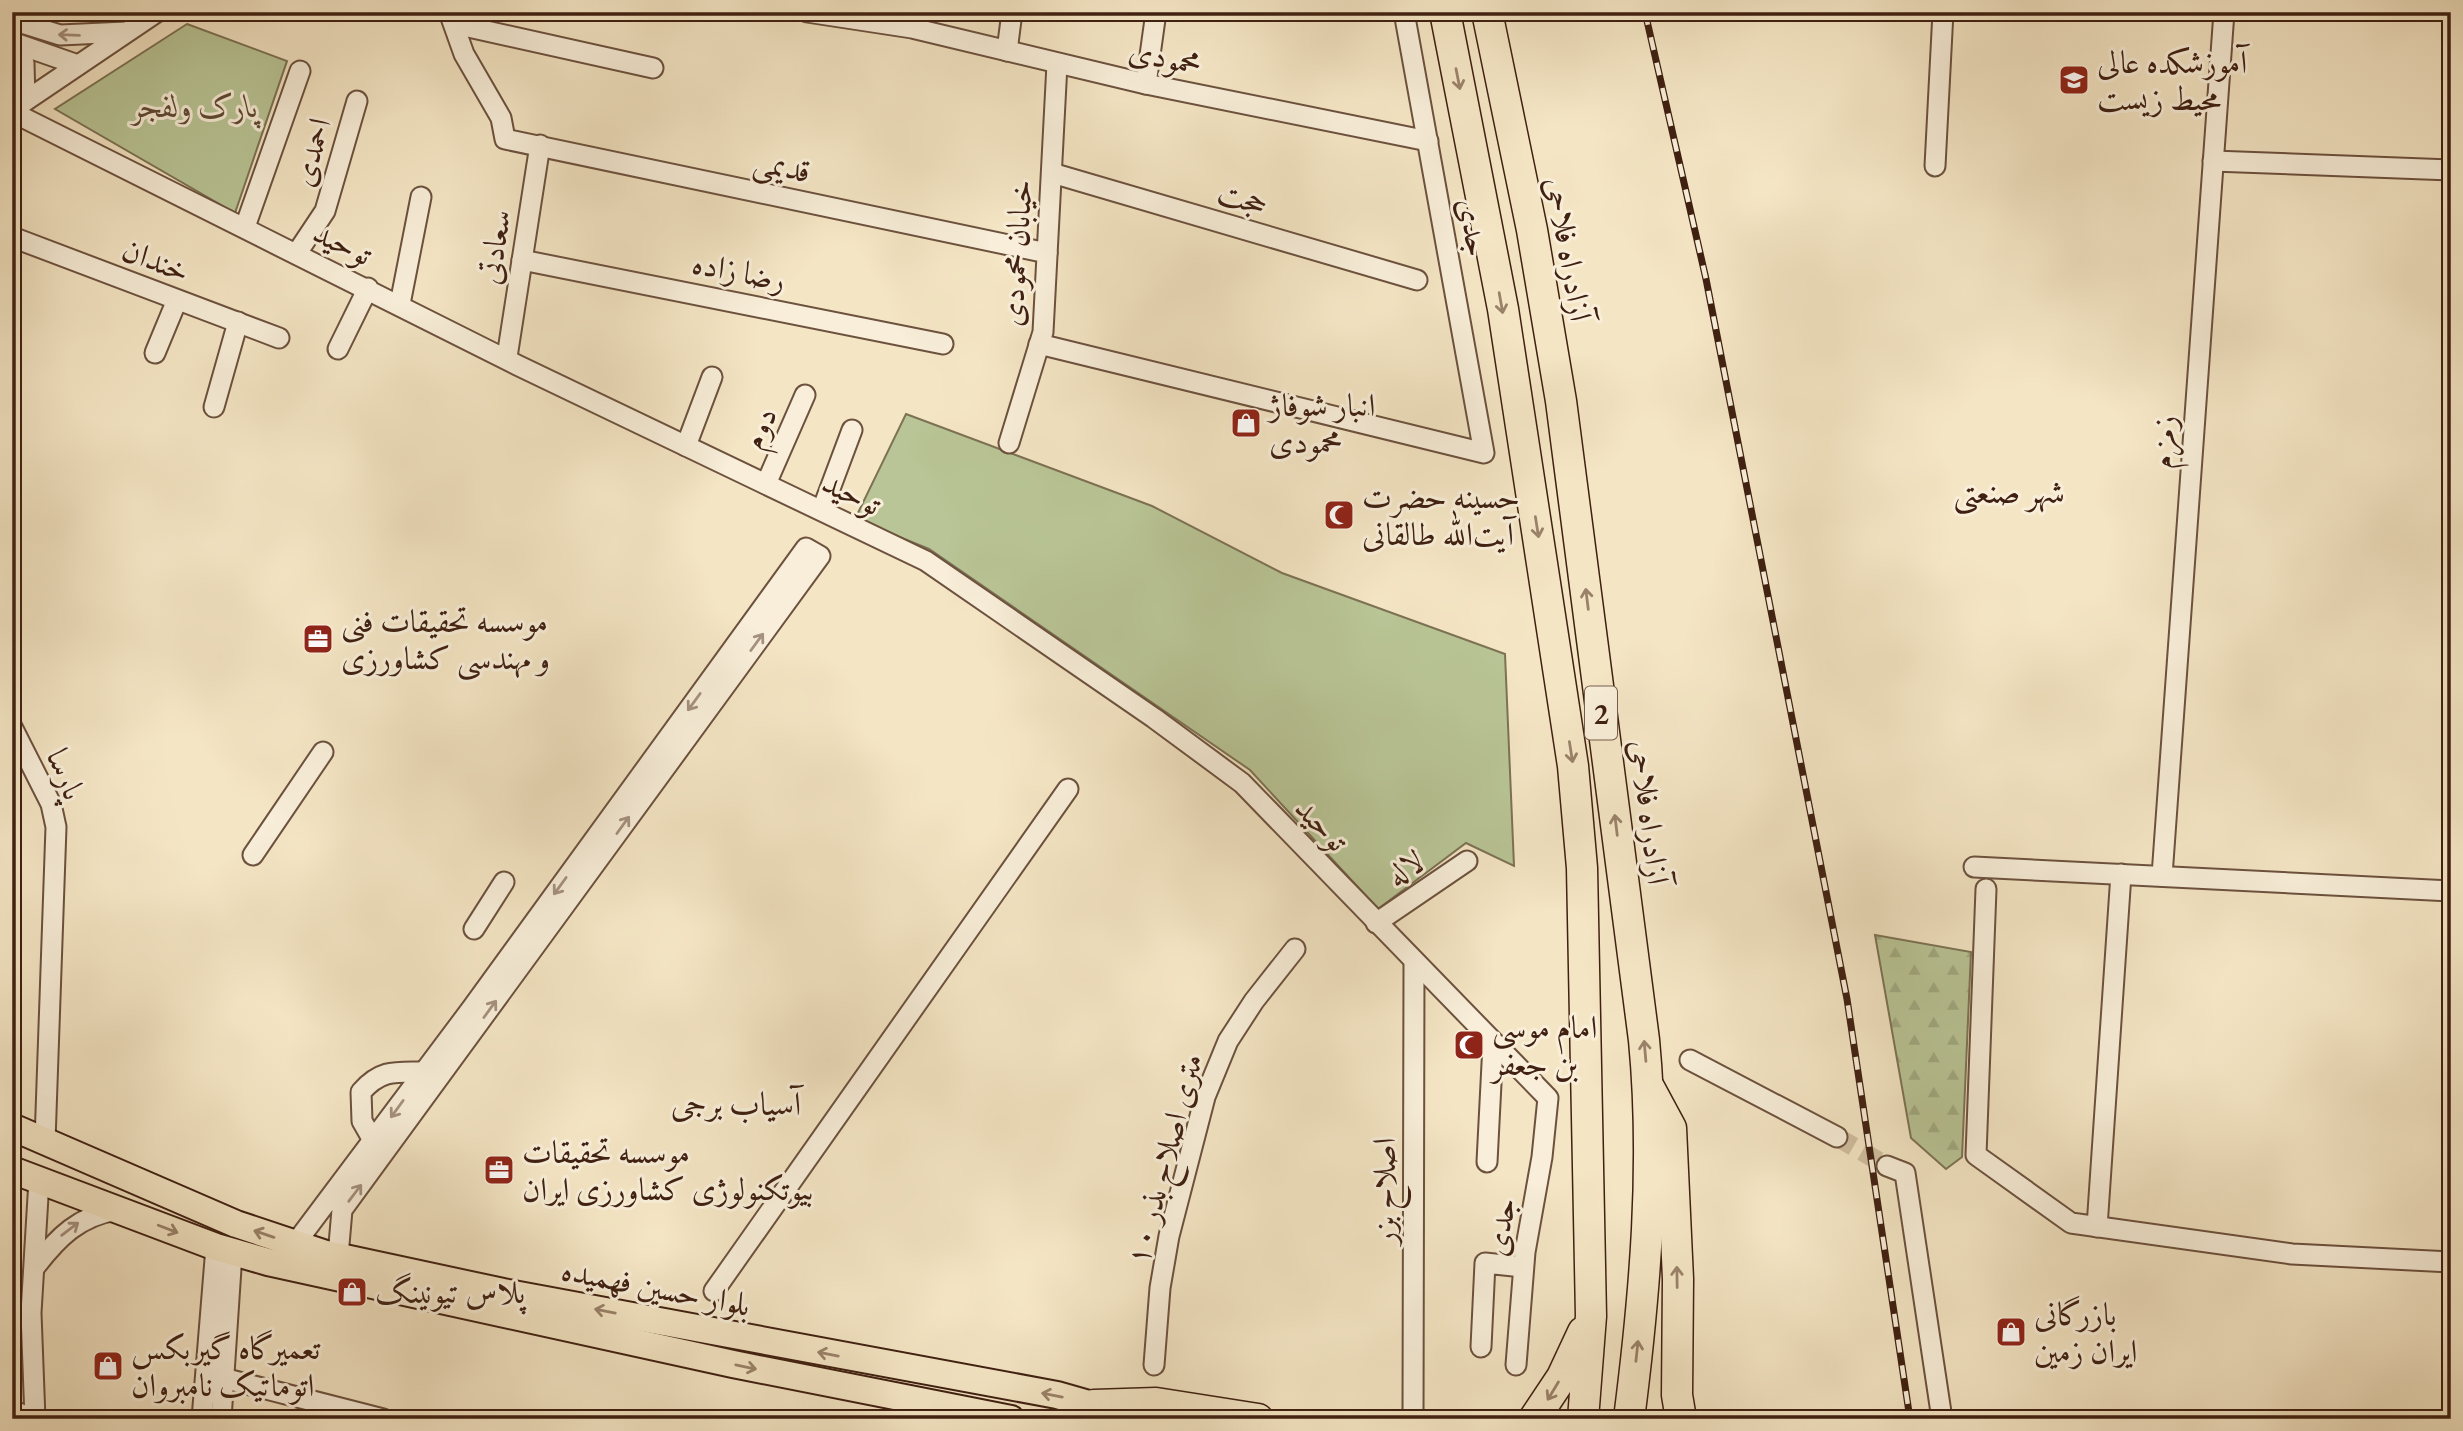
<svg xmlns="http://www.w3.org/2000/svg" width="2463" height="1431" font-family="'EB Garamond',Amiri,serif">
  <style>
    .forest { fill: url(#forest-firs); stroke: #7c7254; stroke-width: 2 }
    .green { fill: #b9c596; stroke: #7c7254; stroke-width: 2 }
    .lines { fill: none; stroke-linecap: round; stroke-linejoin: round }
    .minor-tunnel { stroke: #d0bea0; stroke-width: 19; stroke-dasharray: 19 10; stroke-linecap: butt }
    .minor-casing { stroke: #6c513e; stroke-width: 23 }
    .major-casing { stroke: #3f2011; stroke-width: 30 }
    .highway-casing { stroke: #3f2011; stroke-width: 33 }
    .minor { stroke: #f8eed9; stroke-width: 19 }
    .major { stroke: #f4e5c4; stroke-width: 26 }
    .highway { stroke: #f4e5c4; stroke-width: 30 }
    .rail-casing { stroke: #3f2011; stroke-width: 7 }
    .rail { stroke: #f8eed9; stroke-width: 4.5; stroke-dasharray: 13; stroke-linecap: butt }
    .oneway { stroke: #a5917f }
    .oneway2 { stroke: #9a826a }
    .labels { text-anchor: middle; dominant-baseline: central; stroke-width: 6; stroke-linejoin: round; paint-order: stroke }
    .shield { fill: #f8eed9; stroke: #765e4d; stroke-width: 2 }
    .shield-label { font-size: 30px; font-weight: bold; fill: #3f2011 }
    .street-label { font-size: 32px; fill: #3f2011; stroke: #f8eed9 }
    .poi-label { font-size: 32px; fill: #3f2011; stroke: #f8eed9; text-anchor: start }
    .park-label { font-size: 32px; font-style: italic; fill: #5e4932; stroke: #f8eed9 }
    .neighbourhood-label { font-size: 33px; fill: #3f2011; stroke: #f8eed9 }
  </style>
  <defs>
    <pattern id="forest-firs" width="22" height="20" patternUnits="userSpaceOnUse" patternTransform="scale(1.75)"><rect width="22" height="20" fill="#b9c596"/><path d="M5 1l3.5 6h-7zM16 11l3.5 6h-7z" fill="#a0a980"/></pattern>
  </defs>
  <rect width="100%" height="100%" fill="#f4e5c4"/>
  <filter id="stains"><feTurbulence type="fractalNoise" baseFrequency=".00286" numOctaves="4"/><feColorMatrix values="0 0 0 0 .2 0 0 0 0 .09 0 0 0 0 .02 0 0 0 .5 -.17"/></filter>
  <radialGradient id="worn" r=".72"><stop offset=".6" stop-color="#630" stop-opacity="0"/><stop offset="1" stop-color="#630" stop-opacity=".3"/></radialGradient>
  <path class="forest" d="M 1875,935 L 1971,952 L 1962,1157 L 1946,1169 L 1911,1138 Z"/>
  <g class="green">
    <path d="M 187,24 L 287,61 L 235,213 L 55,109 Z"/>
    <path d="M 906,414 L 1152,506 L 1282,573 L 1505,654 L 1514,866 L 1466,843 L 1378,909 L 1250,770 L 929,549 L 855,519 Z"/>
  </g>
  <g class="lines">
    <path class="minor-tunnel" d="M 1837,1137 L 1887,1166"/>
    <g class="minor-casing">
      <g id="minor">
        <path d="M 449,12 L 464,54 L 501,118 L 505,139 L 1047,253"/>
        <path d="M 807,12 L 912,28 L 1146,84 L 1428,141"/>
        <path d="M 12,20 L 60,35 L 126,32"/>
        <path d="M 455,24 L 653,68"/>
        <path d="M 12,42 L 78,65"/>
        <path d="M 12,45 L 24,63 L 25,101"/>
        <path d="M 1007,51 L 1012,12"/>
        <path d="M 1146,84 L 1156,12"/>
        <path d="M 12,110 L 157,12"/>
        <path d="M 12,112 L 517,365 L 926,561 L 1154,718 L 1242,783 L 1548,1098 L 1542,1157 L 1525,1252 L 1516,1365"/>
        <path d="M 2213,161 L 2451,170"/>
        <path d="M 1935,166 L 1943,12"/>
        <path d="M 1052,173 L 1417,280"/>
        <path d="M 245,227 L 300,71"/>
        <path d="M 12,237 L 279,338"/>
        <path d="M 297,253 L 325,211 L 357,101"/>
        <path d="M 522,260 L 943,344"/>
        <path d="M 400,304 L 421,197"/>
        <path d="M 1039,344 L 1484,453 L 1404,12"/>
        <path d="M 338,349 L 368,288"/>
        <path d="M 155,353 L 177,300"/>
        <path d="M 507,357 L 540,145"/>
        <path d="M 214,407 L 238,322"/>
        <path d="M 1009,443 L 1043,332 L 1057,64"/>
        <path d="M 686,446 L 712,377"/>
        <path d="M 766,484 L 805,395"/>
        <path d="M 822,510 L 852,430"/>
        <path d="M 12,727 L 51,804 L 56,827 L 45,1141"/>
        <path d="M 253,855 L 323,752"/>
        <path d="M 1974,867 L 2451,891"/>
        <path d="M 2162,876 L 2224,12"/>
        <path d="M 1986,889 L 1976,1155 L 2071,1223 L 2292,1254 L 2451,1262"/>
        <path d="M 1376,923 L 1467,861"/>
        <path d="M 474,929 L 504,882"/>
        <path d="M 1690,1060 L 1837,1137"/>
        <path d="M 374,1142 L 362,1121 L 361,1092 C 381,1069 396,1072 425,1072"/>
        <path d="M 1487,1162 L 1493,1044"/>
        <path d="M 1887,1166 L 1905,1173 L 1942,1419"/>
        <path d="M 2097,1227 L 2121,874"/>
        <path d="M 295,1244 L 472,1008 L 806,548 L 820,556 L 342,1210 L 338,1256"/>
        <path d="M 35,1267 C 58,1237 79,1216 117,1210"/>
        <path d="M 714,1291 L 1068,789"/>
        <path d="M 1481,1347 L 1485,1263 L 1523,1267"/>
        <path d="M 1154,1365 L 1160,1288 L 1169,1236 L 1205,1097 L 1228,1041 L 1254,1001 L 1295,949"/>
        <path d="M 223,1378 L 383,1419"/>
        <path d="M 12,1410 L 32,1419"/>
        <path d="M 35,1419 L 31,1313 L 39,1180"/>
        <path d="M 202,1419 L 216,1247"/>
        <path d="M 221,1419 L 232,1253"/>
        <path d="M 1413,1419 L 1414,964"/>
      </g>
    </g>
    <g class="major-casing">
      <g id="major">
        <path d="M 12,1127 L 236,1224 L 326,1254 L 503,1292 L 1057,1395 L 1141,1419"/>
        <path d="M 12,1170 L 216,1247 L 268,1262 L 733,1364 L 1011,1419"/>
      </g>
    </g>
    <g class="highway-casing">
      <g id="highway">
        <path d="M 1445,12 L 1503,309 L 1573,766 L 1582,868 L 1591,1316 L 1583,1419"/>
        <path d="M 1487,12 L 1532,230 L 1561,401 L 1644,1040 C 1656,1165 1645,1294 1629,1419"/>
        <path d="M 1650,1089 L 1671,1128 L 1678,1279 L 1677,1395 L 1681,1419"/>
        <path d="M 1094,1405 L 1156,1403 L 1258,1419"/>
        <path d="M 1534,1419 L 1562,1377 L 1583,1332"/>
      </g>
    </g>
    <use href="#minor" class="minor"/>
    <use href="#major" class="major"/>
    <use href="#highway" class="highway"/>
    <g class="rail-casing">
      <path id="rail" d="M 1645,12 L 1706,279 L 1847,999 L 1910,1419"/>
    </g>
    <use href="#rail" class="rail"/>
  </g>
  <defs><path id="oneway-shaft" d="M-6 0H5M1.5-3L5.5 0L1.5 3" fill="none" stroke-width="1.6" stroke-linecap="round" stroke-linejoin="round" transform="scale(1.75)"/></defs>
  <g class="oneway">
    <use href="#oneway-shaft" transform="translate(69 35) rotate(-178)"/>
    <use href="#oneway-shaft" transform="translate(757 642) rotate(-54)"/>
    <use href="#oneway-shaft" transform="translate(694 702) rotate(126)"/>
    <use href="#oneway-shaft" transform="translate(623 825) rotate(-54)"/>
    <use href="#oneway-shaft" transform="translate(560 886) rotate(126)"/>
    <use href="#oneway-shaft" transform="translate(490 1009) rotate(-54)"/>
    <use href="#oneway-shaft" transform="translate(397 1109) rotate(126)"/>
    <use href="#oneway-shaft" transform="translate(355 1193) rotate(-53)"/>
    <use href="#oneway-shaft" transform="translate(70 1229) rotate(-37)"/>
  </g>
  <g class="oneway2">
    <use href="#oneway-shaft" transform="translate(1458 79) rotate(79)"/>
    <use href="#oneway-shaft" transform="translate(1501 303) rotate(80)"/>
    <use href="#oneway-shaft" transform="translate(1537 527) rotate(81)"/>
    <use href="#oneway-shaft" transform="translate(1587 599) rotate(-97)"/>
    <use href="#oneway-shaft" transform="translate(1571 752) rotate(81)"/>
    <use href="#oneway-shaft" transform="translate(1616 825) rotate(-97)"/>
    <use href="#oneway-shaft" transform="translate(1645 1051) rotate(-95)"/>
    <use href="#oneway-shaft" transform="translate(168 1229) rotate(21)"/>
    <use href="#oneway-shaft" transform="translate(264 1234) rotate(-161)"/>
    <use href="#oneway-shaft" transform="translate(1677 1277) rotate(-91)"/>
    <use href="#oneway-shaft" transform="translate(605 1311) rotate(-169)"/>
    <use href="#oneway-shaft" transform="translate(1637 1351) rotate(-84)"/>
    <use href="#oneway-shaft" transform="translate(828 1354) rotate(-169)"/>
    <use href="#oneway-shaft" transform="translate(746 1367) rotate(12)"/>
    <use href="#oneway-shaft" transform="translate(1553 1391) rotate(121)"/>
    <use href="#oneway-shaft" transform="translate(1052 1395) rotate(-169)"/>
  </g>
  <defs>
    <g id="university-square" transform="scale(1.575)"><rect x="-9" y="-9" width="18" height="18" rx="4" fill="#8f2418" stroke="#f8eed9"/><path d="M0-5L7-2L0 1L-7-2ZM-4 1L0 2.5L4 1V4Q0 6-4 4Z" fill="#fff"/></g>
    <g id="shop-square" transform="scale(1.575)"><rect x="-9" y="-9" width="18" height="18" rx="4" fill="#8f2418" stroke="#f8eed9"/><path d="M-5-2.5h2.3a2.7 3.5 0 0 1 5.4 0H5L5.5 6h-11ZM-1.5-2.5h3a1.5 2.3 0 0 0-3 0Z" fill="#fff"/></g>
    <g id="mosque-square" transform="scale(1.575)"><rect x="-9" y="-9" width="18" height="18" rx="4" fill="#8f2418" stroke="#f8eed9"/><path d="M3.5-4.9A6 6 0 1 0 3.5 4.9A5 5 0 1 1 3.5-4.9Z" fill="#fff"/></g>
    <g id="office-square" transform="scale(1.575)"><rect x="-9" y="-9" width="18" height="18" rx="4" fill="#8f2418" stroke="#f8eed9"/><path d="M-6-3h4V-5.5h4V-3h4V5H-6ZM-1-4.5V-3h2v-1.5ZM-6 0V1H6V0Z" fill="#fff"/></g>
  </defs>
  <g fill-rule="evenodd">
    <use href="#university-square" x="2074" y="80"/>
    <use href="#shop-square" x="1246" y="423"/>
    <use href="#mosque-square" x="1339" y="515"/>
    <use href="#office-square" x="318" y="639"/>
    <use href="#mosque-square" x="1469" y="1045"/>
    <use href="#office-square" x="499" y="1170"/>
    <use href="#shop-square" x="352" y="1292"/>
    <use href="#shop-square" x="2011" y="1332"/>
    <use href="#shop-square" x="108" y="1366"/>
  </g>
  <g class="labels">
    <rect class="shield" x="1585" y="686.5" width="32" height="53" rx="5"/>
    <g class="shield-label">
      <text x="1601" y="713">2</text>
    </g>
    <g class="street-label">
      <text transform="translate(1165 57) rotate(12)">محمودی</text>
      <text transform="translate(311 152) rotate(-74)">احمدی</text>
      <text transform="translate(782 166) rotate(12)">قدیمی</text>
      <text transform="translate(1243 198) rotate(16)">حجت</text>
      <text transform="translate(1474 227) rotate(80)">جدی</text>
      <text transform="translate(343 243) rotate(26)">توحید</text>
      <text transform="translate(494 247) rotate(-81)">سعادتی</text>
      <text transform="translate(1569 249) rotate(80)">آزادراه فلاحی</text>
      <text transform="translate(1016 253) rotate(-86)">خیابان محمودی</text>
      <text transform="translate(156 260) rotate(21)">خندان</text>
      <text transform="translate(739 271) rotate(11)">رضا زاده</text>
      <text transform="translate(759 428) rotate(-66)">دوم</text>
      <text transform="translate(2163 442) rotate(-86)">زمزم</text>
      <text transform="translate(852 493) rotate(26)">توحید</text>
      <text transform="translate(66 774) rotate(67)">پارسا</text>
      <text transform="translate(1650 812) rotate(83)">آزادراه فلاحی</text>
      <text transform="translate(1322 824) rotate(46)">توحید</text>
      <text transform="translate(1405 868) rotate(-34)">لاله</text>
      <text transform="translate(1164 1159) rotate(-75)">۱۰ متری اصلاح بذر</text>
      <text transform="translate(1384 1191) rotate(-90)">اصلاح بزر</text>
      <text transform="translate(1500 1227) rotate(-81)">جدی</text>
      <text transform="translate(656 1287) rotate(11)">بلوار حسین فهمیده</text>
    </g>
    <g class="poi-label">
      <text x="2097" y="62">آموزشکده عالی<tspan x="2097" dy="37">محیط زیست</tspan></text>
      <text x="1269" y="405">انبار شوفاژ<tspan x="1269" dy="37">محمودی</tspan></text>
      <text x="1362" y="497">حسینه حضرت<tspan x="1362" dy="37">آیت‌الله طالقانی</tspan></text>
      <text x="341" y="621">موسسه تحقیقات فنی<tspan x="341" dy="37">و مهندسی کشاورزی</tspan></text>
      <text x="1492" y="1027">امام موسی<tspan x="1492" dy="37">بن جعفر</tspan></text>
      <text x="522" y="1152">موسسه تحقیقات<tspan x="522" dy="37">بیوتکنولوژی کشاورزی ایران</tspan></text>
      <text x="375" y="1292">پلاس تیونینگ</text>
      <text x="2034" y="1314">بازرگانی<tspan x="2034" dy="37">ایران زمین</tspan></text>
      <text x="131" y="1348">تعمیرگاه گیربکس<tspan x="131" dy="37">اتوماتیک نامبروان</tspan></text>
    </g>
    <g class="park-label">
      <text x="195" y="106">پارک ولفجر</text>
    </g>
    <g class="neighbourhood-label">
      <text x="2009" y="491">شهر صنعتی</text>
      <text x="736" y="1103">آسیاب برجی</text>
    </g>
  </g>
  <rect width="2463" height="1431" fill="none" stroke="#f4e5c4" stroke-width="42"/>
  <rect x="14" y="14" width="2435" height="1403" fill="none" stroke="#3f2011" stroke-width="3.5"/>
  <rect x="21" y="21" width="2421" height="1389" fill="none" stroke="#3f2011" stroke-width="2"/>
  <rect width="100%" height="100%" filter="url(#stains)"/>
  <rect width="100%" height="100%" fill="url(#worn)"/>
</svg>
